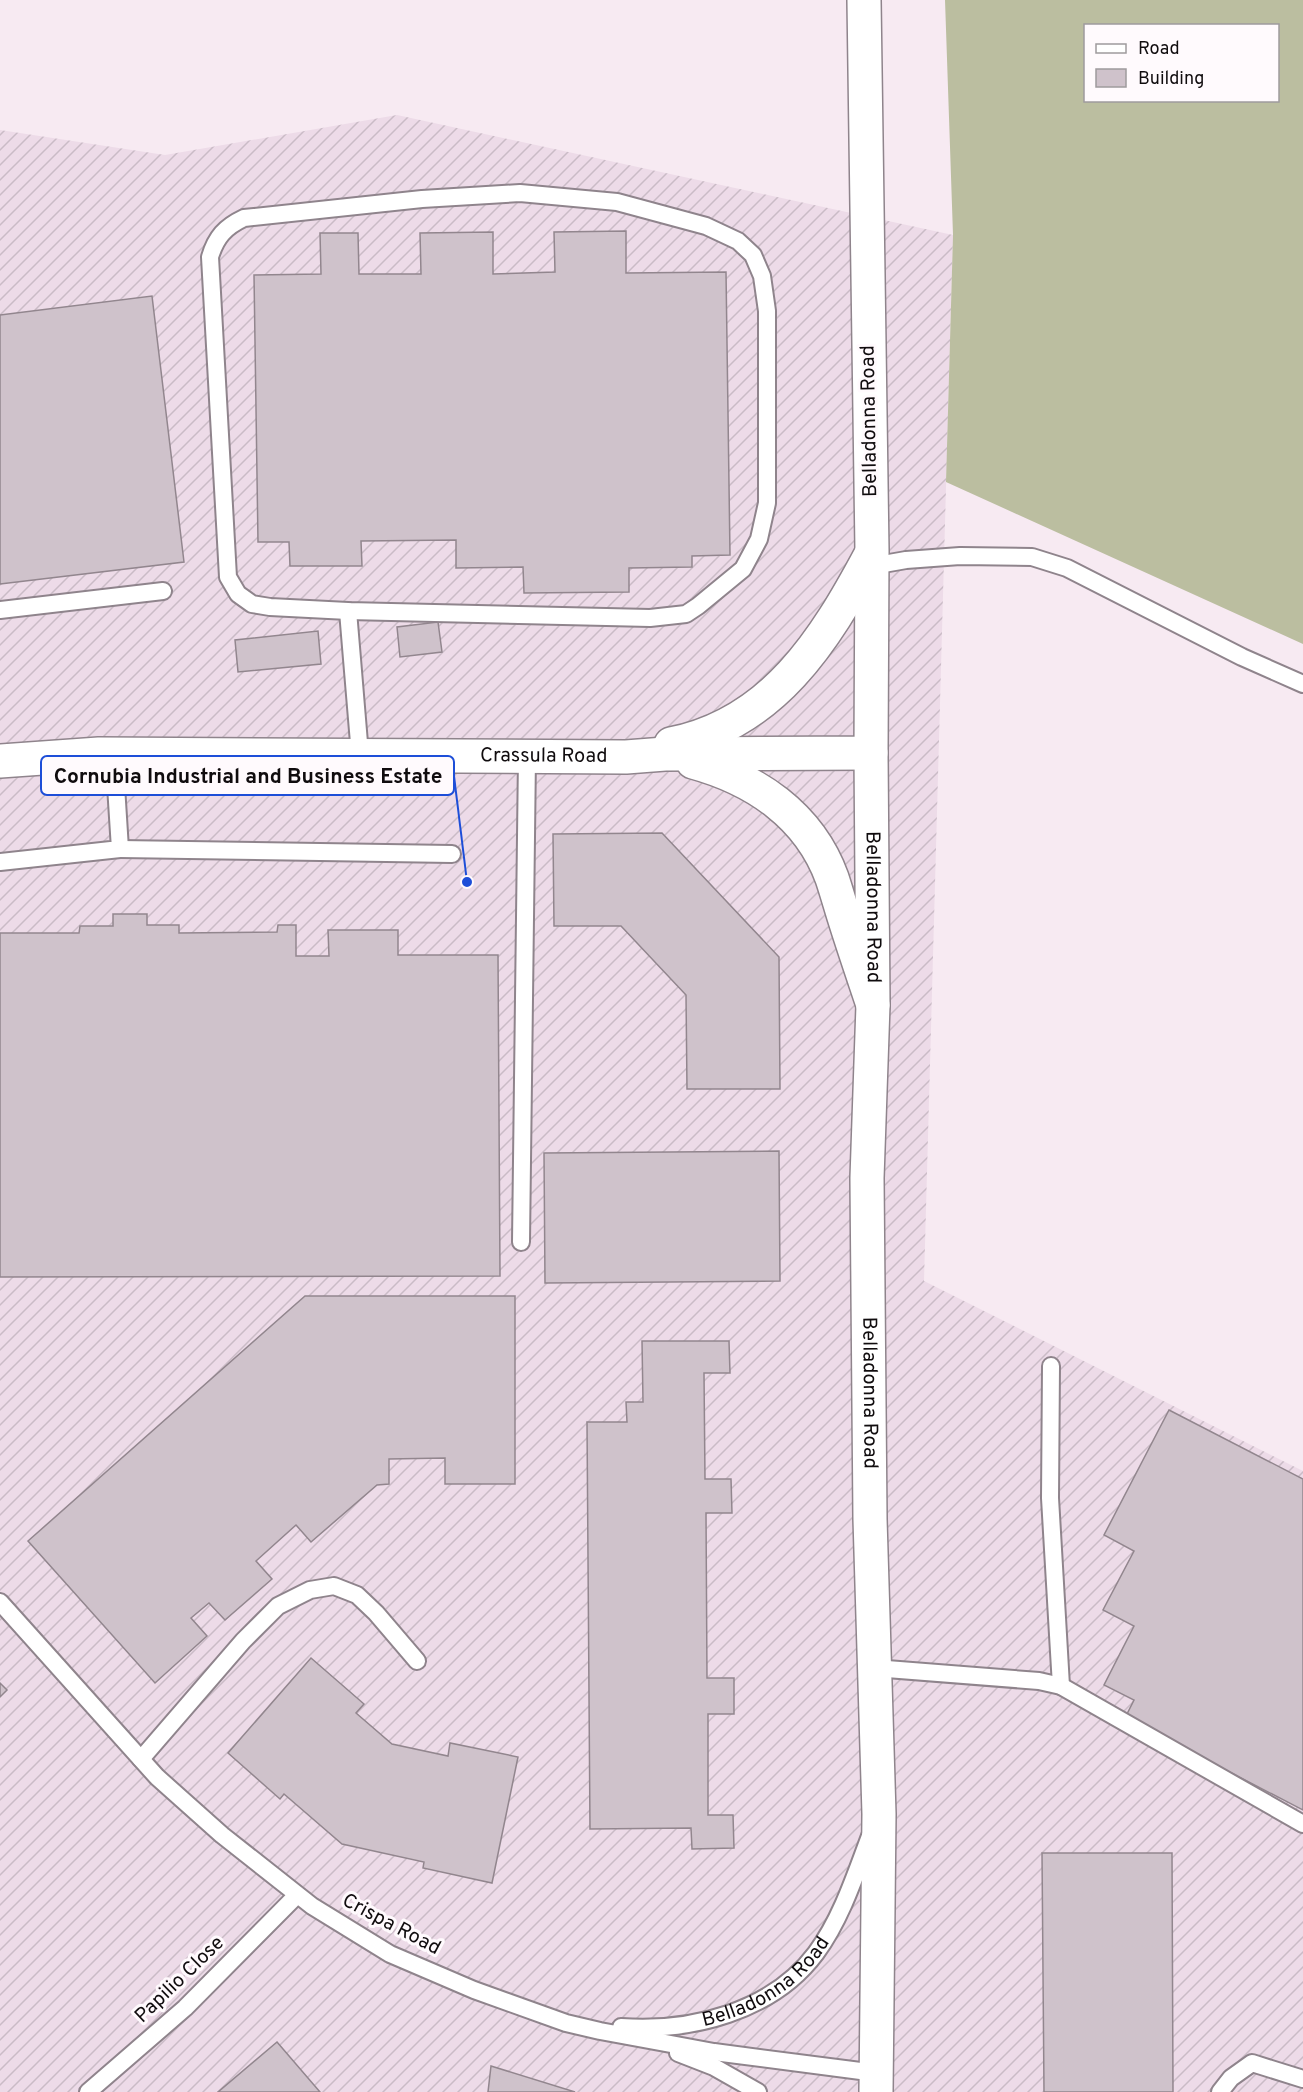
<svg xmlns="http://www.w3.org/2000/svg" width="1303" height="2092" font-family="Overpass,sans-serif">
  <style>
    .industrial { fill: url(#industrial-furrows) }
    .grass { fill: #bbbea0; fill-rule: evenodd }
    .building { fill: #cfc2cb; stroke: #92868e; stroke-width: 1.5 }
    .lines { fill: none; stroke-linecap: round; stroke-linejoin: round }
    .lane-casing { stroke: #8f848c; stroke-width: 20 }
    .street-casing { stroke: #8f848c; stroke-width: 36 }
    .secondary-casing { stroke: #8f848c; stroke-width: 36 }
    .lane { stroke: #fff; stroke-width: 16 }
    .street { stroke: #fff; stroke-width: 33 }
    .secondary { stroke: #fff; stroke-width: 33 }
    .labels { text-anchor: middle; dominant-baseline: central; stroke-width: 6; stroke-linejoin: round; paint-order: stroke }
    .street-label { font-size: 20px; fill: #100c0e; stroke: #fffafd }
    .leader { fill: none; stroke: #1d4ed8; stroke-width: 2 }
    .callout-dot { fill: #1d4ed8; stroke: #fffafd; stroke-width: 2 }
    .callout { fill: #fffafd; stroke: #1d4ed8; stroke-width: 2 }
    .callout-label { font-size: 21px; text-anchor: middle; font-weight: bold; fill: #100c0e }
  </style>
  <defs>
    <pattern id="industrial-furrows" width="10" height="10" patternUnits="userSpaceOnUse" patternTransform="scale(1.5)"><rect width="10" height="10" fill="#eddbe8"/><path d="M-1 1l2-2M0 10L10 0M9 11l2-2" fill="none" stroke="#cabbc6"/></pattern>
  </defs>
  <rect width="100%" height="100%" fill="#f7eaf2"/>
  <path class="industrial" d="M 397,115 L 953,235 L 924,1281 L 1303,1471 L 1303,2092 L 0,2092 L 0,130 L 165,155 Z"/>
  <path class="grass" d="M 945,0 L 1303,0 L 1303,644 L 946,482 L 953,235 ZM 1086,26 L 1278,26 L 1278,100 L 1086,100 Z"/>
  <g class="building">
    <path d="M 626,231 L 626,273 L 726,272 L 730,555 L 692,556 L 692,567 L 629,568 L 629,592 L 524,593 L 523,567 L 456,568 L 456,540 L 361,541 L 362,566 L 290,566 L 289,542 L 258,542 L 254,275 L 321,274 L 320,233 L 358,233 L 359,274 L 421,274 L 420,233 L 493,232 L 493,274 L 555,272 L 554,232 Z"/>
    <path d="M 152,296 L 184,562 L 0,584 L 0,315 Z"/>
    <path d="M 438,622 L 442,652 L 400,657 L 397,627 Z"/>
    <path d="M 318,631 L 321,664 L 238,672 L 235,640 Z"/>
    <path d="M 662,833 L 779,957 L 780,1089 L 687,1089 L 686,995 L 621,926 L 554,926 L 553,834 Z"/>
    <path d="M 113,914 L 147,914 L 147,925 L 179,925 L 179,933 L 277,932 L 278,925 L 296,925 L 296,956 L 329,956 L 328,930 L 398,930 L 398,955 L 498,955 L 500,1276 L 0,1277 L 0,933 L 79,933 L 80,926 L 113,926 Z"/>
    <path d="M 779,1151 L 780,1281 L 545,1283 L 544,1153 Z"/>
    <path d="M 305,1296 L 515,1296 L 515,1484 L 445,1484 L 445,1458 L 389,1459 L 389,1484 L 377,1485 L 311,1542 L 296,1525 L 256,1561 L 272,1579 L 225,1620 L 209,1603 L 191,1618 L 207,1636 L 155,1683 L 28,1541 Z"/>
    <path d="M 642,1341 L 729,1341 L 730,1373 L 704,1373 L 705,1479 L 731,1479 L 732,1513 L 706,1513 L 707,1678 L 734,1678 L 734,1714 L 708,1714 L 708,1815 L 733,1815 L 734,1848 L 692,1849 L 691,1828 L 590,1829 L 587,1422 L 627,1422 L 626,1402 L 643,1402 Z"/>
    <path d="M 1169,1410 L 1303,1479 L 1303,1810 L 1125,1718 L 1134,1700 L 1104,1685 L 1134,1626 L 1103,1610 L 1134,1551 L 1104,1535 Z"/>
    <path d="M 311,1658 L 364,1704 L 356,1713 L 392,1744 L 448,1756 L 450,1743 L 518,1757 L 492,1883 L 423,1868 L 424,1862 L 342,1844 L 284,1794 L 280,1799 L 228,1753 Z"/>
    <path d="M 0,1683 L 7,1690 L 0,1697 Z"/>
    <path d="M 1042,1853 L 1172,1853 L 1173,2092 L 1044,2092 Z"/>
    <path d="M 277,2042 L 320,2092 L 218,2092 Z"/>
    <path d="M 491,2066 L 575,2092 L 488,2092 Z"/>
  </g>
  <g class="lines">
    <g class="lane-casing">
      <g id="lane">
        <path d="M 520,193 L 617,202 L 706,226 L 738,241 L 753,255 L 762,276 L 767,311 L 767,503 L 759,539 L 743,569 L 698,606 L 686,614 L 650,618 L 348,611 L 270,607 L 252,604 L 238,594 L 228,577 L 210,257 C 216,237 225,227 244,218 L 422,199 Z"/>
        <path d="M 872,566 L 906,560 L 960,556 L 1032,557 L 1067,568 L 1242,657 L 1303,684"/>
        <path d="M 0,610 L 163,591"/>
        <path d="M 348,611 L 360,755"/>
        <path d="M 120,849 L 452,854"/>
        <path d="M 0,862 L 120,849 L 114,754"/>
        <path d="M 521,1242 L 527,756"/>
        <path d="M 1051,1366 L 1050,1498 L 1061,1686"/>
        <path d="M 0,1602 L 157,1777 L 222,1835 L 312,1906 L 390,1954 L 474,1990 L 566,2023 L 600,2031 L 714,2052 L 876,2073"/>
        <path d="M 874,1668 L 1039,1681 L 1061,1686 L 1303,1824"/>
        <path d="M 141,1759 L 243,1641 L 278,1606 L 310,1590 L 334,1586 L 357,1595 L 376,1613 L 417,1661"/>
        <path id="s1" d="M 621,2027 C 691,2032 772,2012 816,1953 C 841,1919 855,1876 870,1836"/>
        <path d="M 678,2053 L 714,2067 L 758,2092"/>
        <path d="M 88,2092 L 185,2008 L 297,1895"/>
        <path d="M 1220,2092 L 1231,2078 L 1252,2063 L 1303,2079"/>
      </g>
    </g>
    <g class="street-casing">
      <g id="street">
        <path id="s2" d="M 871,753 L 873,1005 L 867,1178 L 870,1519 L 879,1814 L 876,2092"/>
      </g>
    </g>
    <g class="secondary-casing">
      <g id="secondary">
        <path d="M 671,744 C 773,724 825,640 870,556"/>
        <path id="s3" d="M 0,761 L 99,754 L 626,757 L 665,754 L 871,753 L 872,551 L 864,0"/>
        <path d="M 693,762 C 755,779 809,815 832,878 C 836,890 840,904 844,917 C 853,946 863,975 873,1005"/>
      </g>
    </g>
    <use href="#lane" class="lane"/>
    <use href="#street" class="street"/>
    <use href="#secondary" class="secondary"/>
  </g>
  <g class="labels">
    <g class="street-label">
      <text transform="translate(870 421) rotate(-91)">Belladonna Road</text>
      <text stroke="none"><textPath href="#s3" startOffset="544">Crassula Road</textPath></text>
      <text stroke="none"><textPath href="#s2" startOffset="154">Belladonna Road</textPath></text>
      <text stroke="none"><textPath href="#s2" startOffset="640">Belladonna Road</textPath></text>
      <text transform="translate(391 1925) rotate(28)">Crispa Road</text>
      <text stroke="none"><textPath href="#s1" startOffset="158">Belladonna Road</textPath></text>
      <text transform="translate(180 1980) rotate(-44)">Papilio Close</text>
    </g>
  </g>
  <path class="leader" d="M467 882L454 776"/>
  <circle class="callout-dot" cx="467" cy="882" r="6"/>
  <rect class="callout" x="41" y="756" width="413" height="39" rx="6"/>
  <g class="callout-label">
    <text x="248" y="783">Cornubia Industrial and Business Estate</text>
  </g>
  <rect x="1084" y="24" width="195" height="78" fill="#fffafd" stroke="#9f9b9d" stroke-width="1.5"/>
  <rect x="1096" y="44" width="30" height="9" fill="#ffffff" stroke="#9f9b9d" stroke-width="1.5"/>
  <text x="1138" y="54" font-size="18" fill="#100c0e">Road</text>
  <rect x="1096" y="69" width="30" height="18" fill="#cfc2cb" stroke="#9f9b9d" stroke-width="1.5"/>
  <text x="1138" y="84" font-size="18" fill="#100c0e">Building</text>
</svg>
